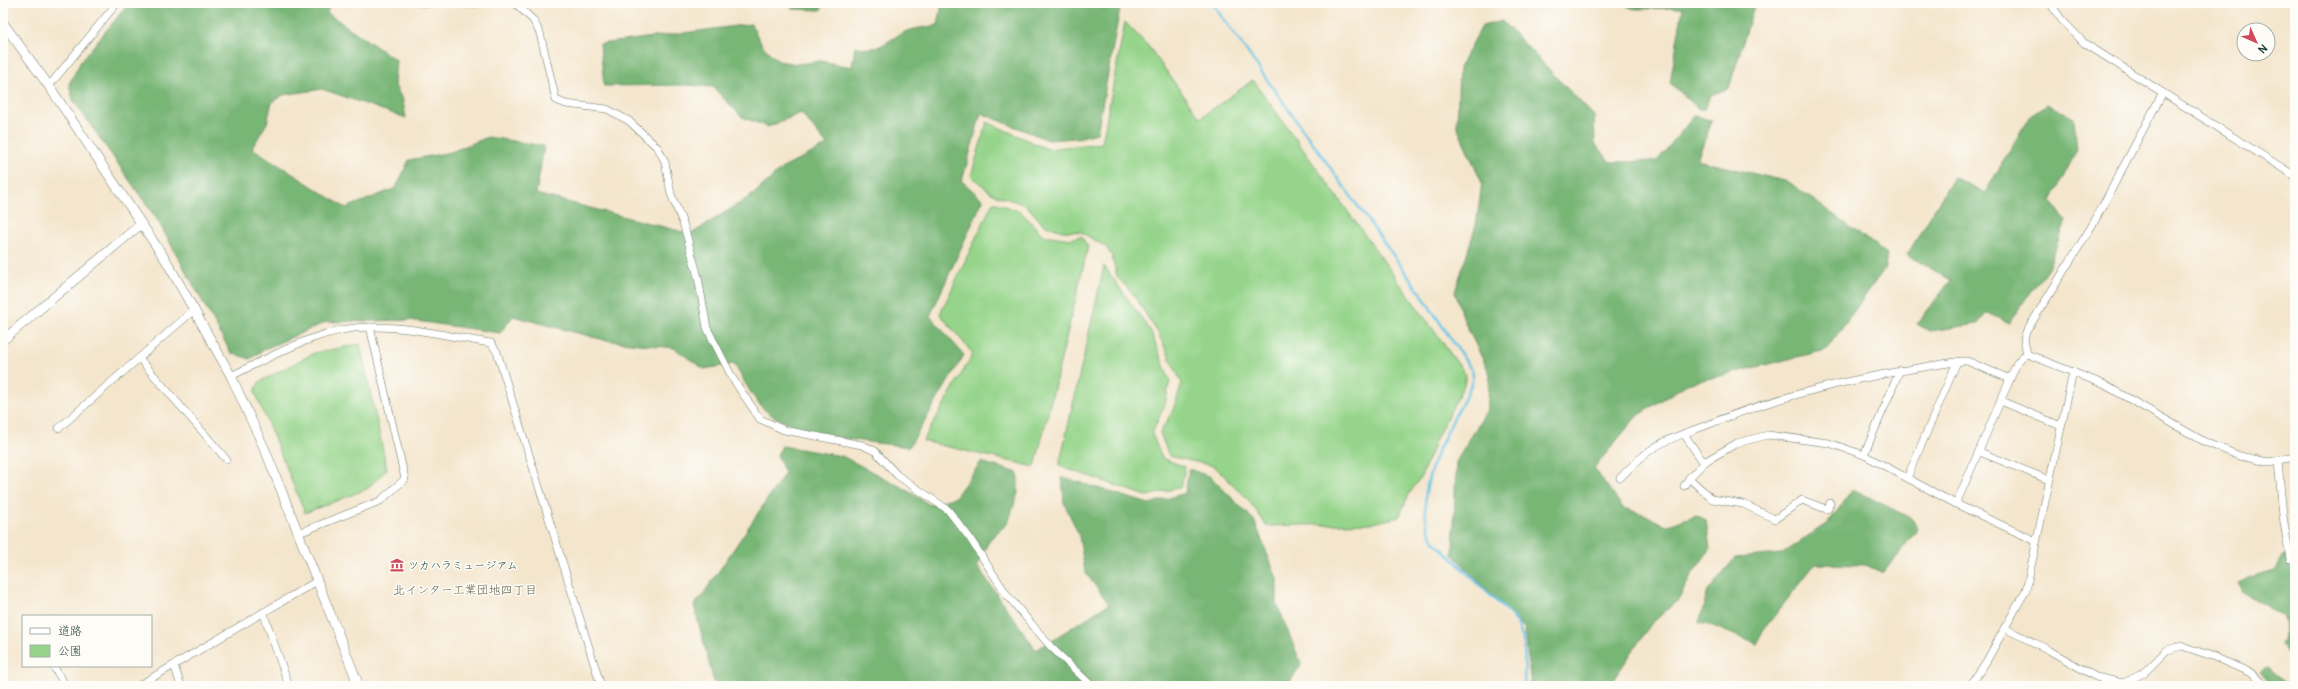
<svg xmlns="http://www.w3.org/2000/svg" width="2298" height="689" font-family="Pangolin,'Klee One',sans-serif">
  <style>
    .green { fill: #95d48a; stroke: #5a885f }
    .forest { fill: #78b676; stroke: #4c7a55 }
    .lines { fill: none; stroke-linecap: round; stroke-linejoin: round }
    .stream { stroke: #69c5e7; stroke-width: 2.5 }
    .minor-casing { stroke: #6a786a; stroke-width: 8 }
    .tertiary-casing { stroke: #6a786a; stroke-width: 10 }
    .minor { stroke: #fff; stroke-width: 7 }
    .tertiary { stroke: #fff; stroke-width: 9 }
    .labels { text-anchor: middle; dominant-baseline: central; stroke-width: 3; stroke-linejoin: round; paint-order: stroke }
    .poi-label { font-size: 11px; fill: #1f3d34; stroke: #fdfcf7; text-anchor: start }
    .neighbourhood-label { font-size: 12px; fill: #666651; stroke: #fdfcf7 }
  </style>
  <rect width="100%" height="100%" fill="#fdfcf7"/>
  <filter id="ink" filterUnits="userSpaceOnUse"><feTurbulence type="fractalNoise" baseFrequency=".025" numOctaves="2"/><feDisplacementMap in="SourceGraphic" scale="8" xChannelSelector="R" yChannelSelector="G"/><feConvolveMatrix kernelMatrix="1 2 1 2 8 2 1 2 1" color-interpolation-filters="sRGB"/></filter>
  <filter id="wash" filterUnits="userSpaceOnUse"><feTurbulence type="fractalNoise" baseFrequency=".012" numOctaves="4" result="noise"/><feDisplacementMap in="SourceGraphic" scale="16" xChannelSelector="R" yChannelSelector="G"/><feGaussianBlur stdDeviation="0.9" result="paint"/><feColorMatrix in="noise" values="0 0 0 0 0 0 0 0 0 0 0 0 0 0 0 0 0 1.4 0 .05"/><feComposite in="paint" operator="in"/></filter>
  <g filter="url(#wash)">
    <rect width="100%" height="100%" fill="#f4e6cd"/>
    <g class="green">
      <path d="M 1125,22 L 1149,47 L 1200,118 L 1253,80 L 1466,375 L 1464,385 L 1437,437 L 1421,477 L 1409,494 L 1399,517 L 1373,523 L 1267,526 L 1247,498 L 1214,466 L 1169,456 L 1160,433 L 1173,410 L 1182,383 L 1158,333 L 1132,293 L 1117,277 L 1112,256 L 1106,247 L 1081,232 L 1062,231 L 1043,224 L 1026,205 L 993,194 L 971,176 L 987,122 L 1047,149 L 1102,143 Z"/>
      <path d="M 993,202 L 1020,211 L 1043,235 L 1071,239 L 1081,236 L 1088,247 L 1035,467 L 923,441 L 973,354 L 940,314 Z"/>
      <path d="M 1104,266 L 1150,330 L 1170,381 L 1165,404 L 1152,434 L 1162,458 L 1185,467 L 1181,487 L 1147,496 L 1059,466 Z"/>
      <path d="M 360,344 L 387,469 L 367,489 L 305,513 L 255,392 L 259,382 L 314,353 Z"/>
    </g>
    <g class="forest">
      <path d="M 129,3 L 330,3 L 327,13 L 396,60 L 394,84 L 403,101 L 406,118 L 322,89 L 283,95 L 272,102 L 267,123 L 252,148 L 346,208 L 396,188 L 409,160 L 451,152 L 488,137 L 544,146 L 536,194 L 691,234 L 754,194 L 781,169 L 827,145 L 801,113 L 768,127 L 742,117 L 713,87 L 688,85 L 604,86 L 600,44 L 751,24 L 762,45 L 778,61 L 798,64 L 821,61 L 852,67 L 855,46 C 881,54 885,40 907,31 C 916,28 928,27 938,25 L 942,3 L 1121,3 L 1097,133 L 1077,138 L 1048,140 L 981,113 L 962,181 L 983,200 L 930,316 L 964,355 L 909,447 C 868,441 785,437 758,403 C 749,391 742,377 734,364 L 704,369 L 674,348 L 604,340 L 513,316 L 500,333 L 409,320 L 326,322 L 265,349 L 250,359 L 231,353 L 158,221 L 73,100 L 69,84 L 81,61 Z"/>
      <path d="M 392,3 L 485,3 L 484,6 Z"/>
      <path d="M 791,3 L 823,3 L 821,10 L 792,9 Z"/>
      <path d="M 1616,3 L 1755,3 L 1729,88 L 1711,95 L 1704,109 L 1699,109 L 1670,83 L 1683,8 L 1635,9 Z"/>
      <path d="M 1502,21 L 1594,116 L 1595,143 L 1610,162 L 1657,161 L 1695,115 L 1712,121 L 1697,160 L 1789,182 L 1887,254 L 1885,268 L 1826,350 L 1687,384 L 1637,416 L 1594,468 L 1623,508 L 1646,515 L 1666,526 L 1696,515 L 1706,520 L 1710,549 L 1691,576 L 1679,599 L 1651,624 L 1609,686 L 1531,686 L 1525,629 L 1453,555 L 1456,462 L 1487,410 L 1490,374 L 1465,323 L 1455,292 L 1476,225 L 1482,183 L 1457,127 L 1459,68 L 1482,26 Z"/>
      <path d="M 2047,104 L 2074,118 L 2077,150 L 2051,201 L 2066,221 L 2049,266 L 2009,323 L 1986,312 L 1978,324 L 1929,331 L 1917,324 L 1951,280 L 1907,255 L 1954,177 L 1985,193 L 2029,117 Z"/>
      <path d="M 782,446 L 842,456 L 905,489 L 930,505 L 955,497 L 981,462 L 1018,473 L 1018,493 L 1008,523 L 990,539 L 977,566 L 1036,650 L 1109,604 L 1085,572 L 1079,535 L 1064,503 L 1062,477 L 1149,504 L 1185,493 L 1189,469 L 1211,477 L 1254,520 L 1277,579 L 1277,604 L 1301,664 L 1290,682 L 1291,686 L 715,686 L 694,605 L 702,596 L 785,473 L 777,455 Z"/>
      <path d="M 1853,489 L 1912,519 L 1918,529 L 1883,573 L 1866,565 L 1815,564 L 1764,629 L 1756,644 L 1713,626 L 1699,623 L 1708,591 L 1735,558 L 1781,554 L 1829,522 Z"/>
      <path d="M 2284,555 L 2295,557 L 2295,661 L 2280,646 L 2286,626 L 2283,616 L 2243,592 L 2239,583 L 2257,575 L 2275,570 Z"/>
      <path d="M 2267,668 L 2288,686 L 2273,686 L 2260,672 Z"/>
    </g>
    <g class="lines">
      <path class="stream" d="M 1212,3 L 1421,294 L 1473,372 C 1473,387 1463,401 1456,414 C 1437,451 1411,501 1434,541 L 1513,617 C 1528,638 1525,662 1524,686"/>
    </g>
  </g>
  <g filter="url(#ink)">
    <g class="lines">
      <g class="minor-casing">
        <g id="minor">
          <path d="M 515,3 L 533,20 L 540,33 L 556,100 L 566,104 L 607,109 L 629,121 L 658,148 L 665,162 L 671,194 L 684,226 L 698,277 L 707,328 L 733,379 L 760,419 L 784,430 L 862,445 L 875,451 L 897,475 L 948,510 L 969,537 L 1007,595 L 1051,647 L 1092,686"/>
          <path d="M 2050,3 L 2061,19 L 2084,43 L 2295,176"/>
          <path d="M 49,86 L 117,3"/>
          <path d="M 2027,354 L 2024,340 L 2026,332 L 2093,224 L 2162,94"/>
          <path d="M 139,358 L 226,459"/>
          <path d="M 231,376 C 275,355 321,327 370,327 C 410,326 451,337 491,343 L 497,352 L 601,686"/>
          <path d="M 2001,401 L 2061,426"/>
          <path d="M 59,428 L 195,309"/>
          <path d="M 1684,434 L 1701,459 L 1706,461 L 1737,443 L 1768,435 L 1829,443 L 1864,455 L 1956,504 L 2036,541"/>
          <path d="M 1980,452 L 2049,480"/>
          <path d="M 1864,455 L 1900,370"/>
          <path d="M 1706,461 L 1689,478 L 1712,499 L 1743,504 L 1775,519 L 1802,500 L 1826,509 L 1828,509 L 1830,503"/>
          <path d="M 2278,461 L 2283,516 L 2290,559"/>
          <path d="M 1620,478 C 1630,468 1640,457 1652,449 C 1668,438 1689,432 1707,425 C 1790,391 1874,374 1962,361 L 1967,361 L 2010,379"/>
          <path d="M 1907,478 L 1957,362"/>
          <path d="M 1684,486 L 1689,478"/>
          <path d="M 1956,504 L 2017,363 L 2022,357 L 2027,354 L 2103,384 L 2205,442 L 2240,456 L 2268,462 L 2295,457"/>
          <path d="M 299,533 L 380,501 L 405,479 L 370,327"/>
          <path d="M 263,612 L 289,686"/>
          <path d="M 2004,628 L 2045,648 L 2096,677 L 2123,683 L 2144,673 L 2167,650 L 2182,646 L 2212,656 L 2251,673 L 2265,686"/>
          <path d="M 174,665 L 181,686"/>
          <path d="M 53,666 L 66,686"/>
          <path d="M 138,686 L 317,581"/>
          <path d="M 1970,686 L 1986,662 L 2026,590 L 2073,372"/>
        </g>
      </g>
      <g class="tertiary-casing">
        <g id="tertiary">
          <path d="M 3,23 L 49,86 L 167,262 L 231,376 L 266,452 L 359,686"/>
          <path d="M 3,340 L 141,224"/>
        </g>
      </g>
      <use href="#minor" class="minor"/>
      <use href="#tertiary" class="tertiary"/>
    </g>
  </g>
  <defs>
    <g id="museum-bare" transform="scale(1.08)"><path d="M0-6L6-3V-2H-6V-3ZM-5-1h2V3h-2ZM-1-1h2V3h-2ZM3-1h2V3H3ZM-6 4H6V6H-6Z" fill="#d1495b" stroke="#fdfcf7" stroke-width="2.5" paint-order="stroke"/></g>
  </defs>
  <g fill-rule="evenodd">
    <use href="#museum-bare" x="397" y="565"/>
  </g>
  <g class="labels">
    <g class="poi-label">
      <text x="408" y="565">ツカハラミュージアム</text>
    </g>
    <g class="neighbourhood-label">
      <text x="465" y="590">北インター工業団地四丁目</text>
    </g>
  </g>
  <rect width="2298" height="689" fill="none" stroke="#fdfcf7" stroke-width="16"/>
  <rect x="22" y="615" width="130" height="52" fill="#fdfcf7" stroke="#a4b0a9"/>
  <rect x="30" y="628" width="20" height="6" fill="#ffffff" stroke="#a4b0a9"/>
  <text x="58" y="635" font-size="12" fill="#1f3d34">道路</text>
  <rect x="30" y="645" width="20" height="12" fill="#95d48a" stroke="#a4b0a9"/>
  <text x="58" y="655" font-size="12" fill="#1f3d34">公園</text>
  <g transform="translate(2256 42) rotate(135)"><circle r="19" fill="#fdfcf7" stroke="#a4b0a9"/>
  <path d="M0-3L7 15L0 10L-7 15Z" fill="#d1495b"/>
  <text y="-6" font-size="11" font-weight="bold" text-anchor="middle" fill="#1f3d34">N</text>
  </g>
</svg>
